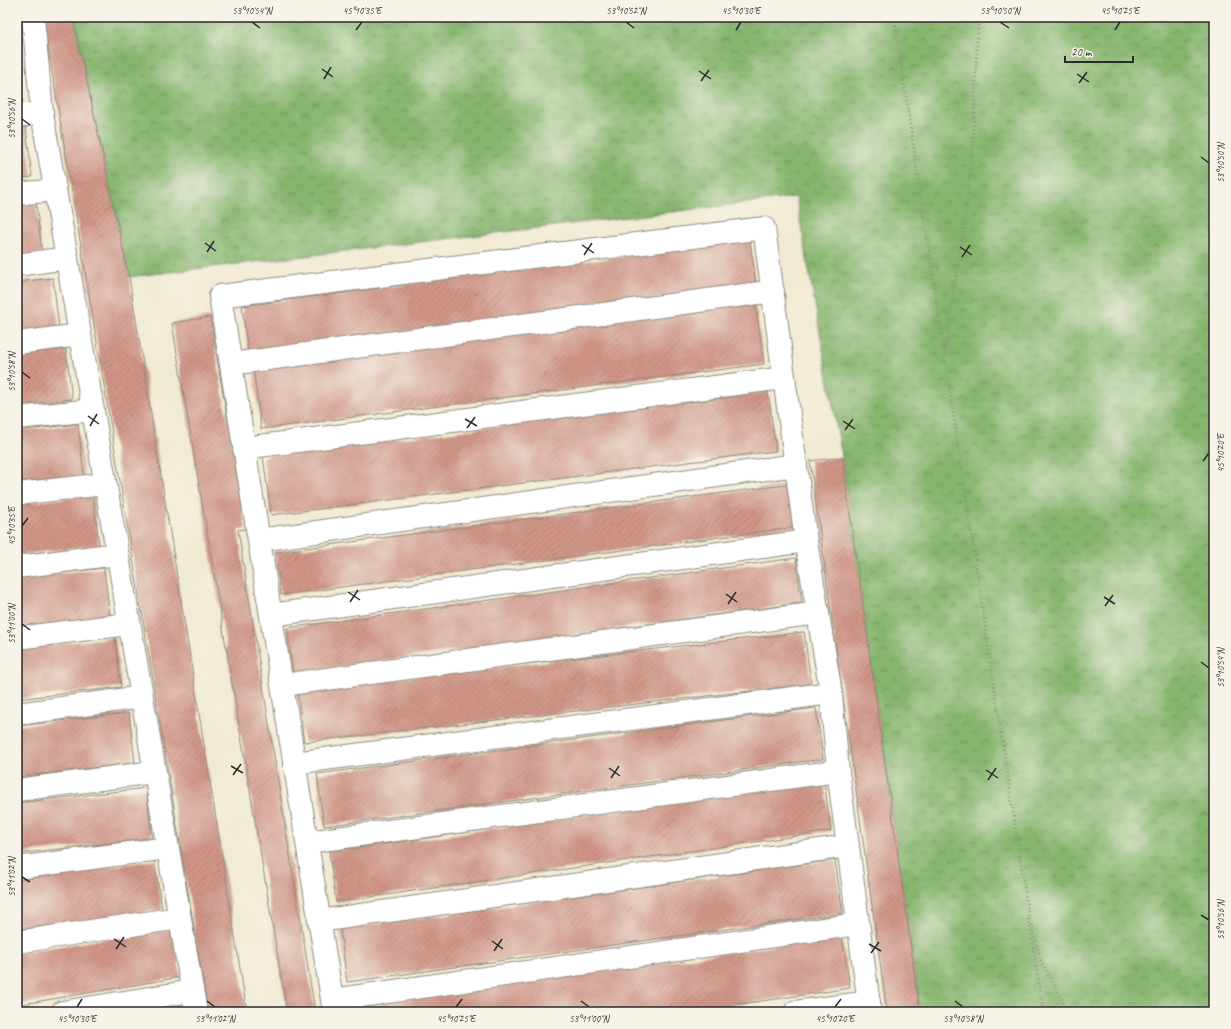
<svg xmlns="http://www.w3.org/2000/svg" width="1231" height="1029" font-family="Caveat,sans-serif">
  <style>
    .forest { fill: url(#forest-crowns); stroke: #58704c }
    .building { fill: url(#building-hatch) }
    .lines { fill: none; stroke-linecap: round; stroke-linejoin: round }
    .minor-casing { stroke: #8e8a7f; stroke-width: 24 }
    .path { stroke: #8e8a7f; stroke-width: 2.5; stroke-dasharray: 1 3; stroke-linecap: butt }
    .minor { stroke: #fff; stroke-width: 22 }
    .ticks { fill: none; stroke: #2b2b2b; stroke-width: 1.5 }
    .neatline { fill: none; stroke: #2b2b2b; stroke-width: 1.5 }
    .ticks-label { font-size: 10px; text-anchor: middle; fill: #2b2b2b }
  </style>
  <defs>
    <pattern id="forest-crowns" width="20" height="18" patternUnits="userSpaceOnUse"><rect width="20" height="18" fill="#86b56e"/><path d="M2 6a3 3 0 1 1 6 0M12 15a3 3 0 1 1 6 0" fill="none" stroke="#6e935b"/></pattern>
    <pattern id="building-hatch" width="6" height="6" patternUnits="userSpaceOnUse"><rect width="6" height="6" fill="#d19688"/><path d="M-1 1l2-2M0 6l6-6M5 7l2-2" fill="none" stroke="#aa7b6f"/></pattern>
  </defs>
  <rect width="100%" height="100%" fill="#f7f3e8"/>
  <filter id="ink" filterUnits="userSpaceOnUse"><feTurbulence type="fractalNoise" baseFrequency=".025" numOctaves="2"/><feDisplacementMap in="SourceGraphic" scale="8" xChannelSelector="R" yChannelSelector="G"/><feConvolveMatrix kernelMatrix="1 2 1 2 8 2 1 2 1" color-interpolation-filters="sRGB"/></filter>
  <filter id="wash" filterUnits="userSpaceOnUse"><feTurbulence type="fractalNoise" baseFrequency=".012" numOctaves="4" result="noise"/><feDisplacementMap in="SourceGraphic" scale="16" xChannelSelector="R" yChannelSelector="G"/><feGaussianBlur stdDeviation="0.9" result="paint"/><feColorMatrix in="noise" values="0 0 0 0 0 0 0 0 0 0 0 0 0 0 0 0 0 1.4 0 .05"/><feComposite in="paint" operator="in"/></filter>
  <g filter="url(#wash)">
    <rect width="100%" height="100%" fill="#f1ead3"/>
    <path class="forest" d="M 73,17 L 1214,17 L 1214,1012 L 920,1012 L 842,457 L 796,197 L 129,277 Z"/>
    <g id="blocks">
      <g class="building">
        <rect x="17" y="17" width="8" height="10"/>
        <path d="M 43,17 L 73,17 L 129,277 L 247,1012 L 208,1012 Z"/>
        <path d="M 17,49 L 23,106 L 17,106 Z"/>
        <path d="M 26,127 L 32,177 L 17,179 L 17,128 Z"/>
        <path d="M 36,203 L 42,253 L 17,256 L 17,205 Z"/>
        <path d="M 750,240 L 756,286 L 248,352 L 242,306 Z"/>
        <path d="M 53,278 L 59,328 L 17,333 L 17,282 Z"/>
        <path d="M 755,301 L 764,364 L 261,429 L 253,366 Z"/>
        <path d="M 210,317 L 246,529 L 238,530 L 315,1012 L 287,1012 L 172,323 Z"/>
        <path d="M 66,349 L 72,399 L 17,405 L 17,354 Z"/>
        <path d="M 768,392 L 776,451 L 271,515 L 263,456 Z"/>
        <path d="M 78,424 L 84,475 L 17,482 L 17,431 Z"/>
        <path d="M 842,457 L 920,1012 L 887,1012 L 810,461 Z"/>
        <path d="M 792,484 L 797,527 L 281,595 L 275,552 Z"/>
        <path d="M 93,495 L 99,545 L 17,555 L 17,504 Z"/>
        <path d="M 796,558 L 802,603 L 293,673 L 287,628 Z"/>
        <path d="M 104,568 L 110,619 L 17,629 L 17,578 Z"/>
        <path d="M 804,632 L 811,684 L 304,742 L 297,690 Z"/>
        <path d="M 115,637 L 121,687 L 17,699 L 17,649 Z"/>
        <path d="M 816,708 L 823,759 L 324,826 L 317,774 Z"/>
        <path d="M 129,713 L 135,763 L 17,777 L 17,726 Z"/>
        <path d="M 824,781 L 831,831 L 336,902 L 329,852 Z"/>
        <path d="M 146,788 L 152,838 L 17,854 L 17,803 Z"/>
        <path d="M 154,860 L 162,910 L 17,930 L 17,880 Z"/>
        <path d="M 835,860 L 843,913 L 347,982 L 340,929 Z"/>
        <path d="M 173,928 L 181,977 L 17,1005 L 17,953 Z"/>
        <path d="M 842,936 L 850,988 L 687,1012 L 352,1012 L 352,1007 Z"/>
        <path d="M 179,1004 L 181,1012 L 133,1012 L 133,1011 Z"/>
      </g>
    </g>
  </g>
  <g filter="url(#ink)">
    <use href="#blocks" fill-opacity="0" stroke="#8e8a7f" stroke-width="1"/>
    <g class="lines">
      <g class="minor-casing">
        <g id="minor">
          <path d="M 33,17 L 42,113 L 196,1012"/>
          <path d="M 17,116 L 42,113"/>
          <path d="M 17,194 L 55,190"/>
          <path d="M 17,265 L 67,258"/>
          <path d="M 17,343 L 80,335"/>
          <path d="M 231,364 L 773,291"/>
          <path d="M 17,418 L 93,410"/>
          <path d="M 244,448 L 784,378"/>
          <path d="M 17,494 L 105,484"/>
          <path d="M 259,540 L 796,465"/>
          <path d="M 17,567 L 117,554"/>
          <path d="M 271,615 L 806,541"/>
          <path d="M 17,638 L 129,624"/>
          <path d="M 282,685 L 818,613"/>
          <path d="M 17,714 L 142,697"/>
          <path d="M 294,763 L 831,693"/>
          <path d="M 17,790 L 154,772"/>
          <path d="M 307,842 L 838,771"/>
          <path d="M 17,868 L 167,848"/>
          <path d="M 319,921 L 848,846"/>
          <path d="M 17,942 L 179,918"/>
          <path d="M 332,1000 L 858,924"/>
          <path d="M 62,1012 L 192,991"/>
          <path d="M 334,1012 L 220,296 L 764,228 L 806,541 L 831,693 L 838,771 L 870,1012"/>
          <path d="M 795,1012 L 869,1002"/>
        </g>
      </g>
      <g class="path">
        <path d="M 894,17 L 1043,1012"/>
        <path d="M 946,348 C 954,278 969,209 973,138 C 976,97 975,58 979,17"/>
        <path d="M 1032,925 L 1041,961 L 1069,1012"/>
      </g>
      <use href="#minor" class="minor"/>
    </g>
  </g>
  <path class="ticks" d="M 252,22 L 260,28M 626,22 L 634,28M 1000,22 L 1009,28M 356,30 L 362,22M 736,30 L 741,22M 1115,30 L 1120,22M 322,69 L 333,77M 699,71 L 711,79M 1077,74 L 1089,82M 324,79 L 331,67M 701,81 L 709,70M 1079,83 L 1087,72M 22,119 L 30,125M 1201,157 L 1209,163M 205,243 L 216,251M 582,245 L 594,253M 960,247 L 972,255M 207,252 L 214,241M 584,255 L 592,243M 962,257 L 970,245M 22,372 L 30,378M 88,416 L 99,424M 465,419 L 477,426M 843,421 L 855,429M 90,426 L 97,414M 467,428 L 475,417M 845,430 L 853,419M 1203,461 L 1209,453M 22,526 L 28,518M 348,592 L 360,600M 726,594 L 737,602M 1104,597 L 1115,604M 350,602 L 358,590M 728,604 L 736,592M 1105,606 L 1113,595M 22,624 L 30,630M 1201,662 L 1209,668M 231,766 L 243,773M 609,768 L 620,776M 986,770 L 998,778M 233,775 L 241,764M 611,778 L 619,766M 988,780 L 996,768M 22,877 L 30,882M 1201,915 L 1209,920M 114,939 L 126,947M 492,941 L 503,949M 869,944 L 881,951M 116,949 L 124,937M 494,951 L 502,939M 871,953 L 879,942M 207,1001 L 215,1007M 581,1001 L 589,1007M 955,1001 L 963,1007M 77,1007 L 82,999M 456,1007 L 462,999M 835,1007 L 841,999"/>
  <rect width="1231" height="1029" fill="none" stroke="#f7f3e8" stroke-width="44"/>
  <path d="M1065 56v6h68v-6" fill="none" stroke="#2b2b2b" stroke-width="2"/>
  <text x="1071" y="56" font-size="12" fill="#2b2b2b" stroke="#f7f3e8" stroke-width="3" paint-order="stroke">20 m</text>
  <rect x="22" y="22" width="1187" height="985" class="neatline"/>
  <g class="ticks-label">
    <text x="252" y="14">53°10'54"N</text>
    <text x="362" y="14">45°10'35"E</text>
    <text x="626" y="14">53°10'52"N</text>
    <text x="741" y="14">45°10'30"E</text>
    <text x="1000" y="14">53°10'50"N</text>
    <text x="1120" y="14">45°10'25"E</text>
    <text transform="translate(11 119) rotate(-90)" y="4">53°10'56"N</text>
    <text transform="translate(1220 163) rotate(-90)" y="4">53°10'50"N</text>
    <text transform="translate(11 372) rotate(-90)" y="4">53°10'58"N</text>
    <text transform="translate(1220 453) rotate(-90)" y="4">45°10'20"E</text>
    <text transform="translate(11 526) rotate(-90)" y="4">45°10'35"E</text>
    <text transform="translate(11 624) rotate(-90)" y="4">53°11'00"N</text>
    <text transform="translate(1220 668) rotate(-90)" y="4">53°10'54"N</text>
    <text transform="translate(11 877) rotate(-90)" y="4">53°11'02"N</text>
    <text transform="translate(1220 920) rotate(-90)" y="4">53°10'56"N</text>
    <text x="77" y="1022">45°10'30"E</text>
    <text x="215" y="1022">53°11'02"N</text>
    <text x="456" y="1022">45°10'25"E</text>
    <text x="589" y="1022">53°11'00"N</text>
    <text x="835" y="1022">45°10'20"E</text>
    <text x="963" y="1022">53°10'58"N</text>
  </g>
</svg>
